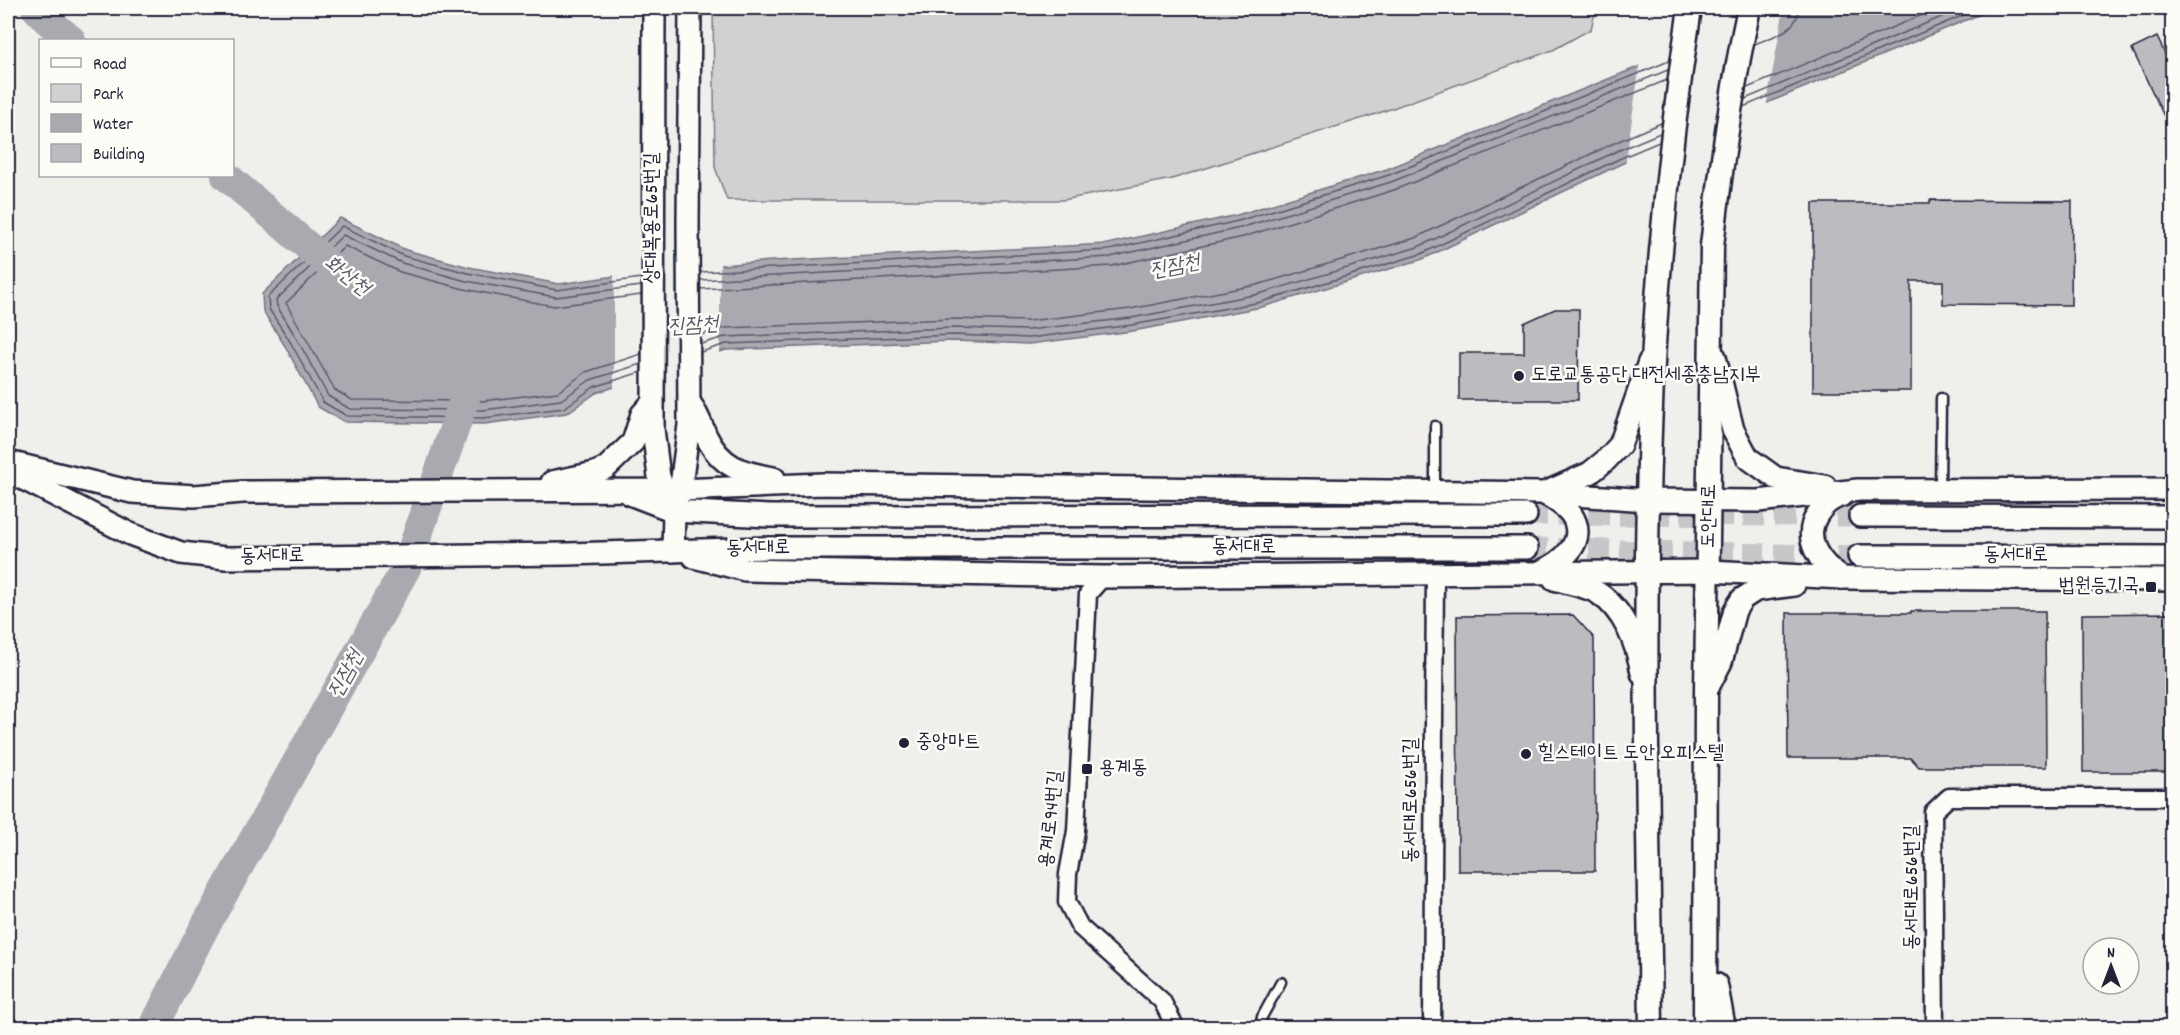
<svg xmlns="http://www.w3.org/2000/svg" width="2180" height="1035" font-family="Dekko,'Poor Story',sans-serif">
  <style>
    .green { fill: #d2d1d1; stroke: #7a7a86; stroke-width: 1.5 }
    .water { fill: #a9a9b0; stroke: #737381; stroke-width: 1.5 }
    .pier { fill: #f0efec }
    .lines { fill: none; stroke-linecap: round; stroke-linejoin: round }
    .shore { stroke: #58586a; stroke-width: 1.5 }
    .river { stroke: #a9a9b0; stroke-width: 30 }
    .building { fill: #bcbcc0; stroke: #22223b; stroke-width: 1.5 }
    .tertiary-tunnel { stroke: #c7c6c9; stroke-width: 21; stroke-dasharray: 21 10; stroke-linecap: butt }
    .service-casing { stroke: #22223b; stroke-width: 13 }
    .minor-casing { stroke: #22223b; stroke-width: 21 }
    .tertiary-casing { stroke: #22223b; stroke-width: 26 }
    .secondary-casing { stroke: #22223b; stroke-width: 27 }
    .service { stroke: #fdfcf7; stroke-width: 8 }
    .minor { stroke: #fdfcf7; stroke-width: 16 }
    .tertiary { stroke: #fdfcf7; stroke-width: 21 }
    .secondary { stroke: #fdfcf7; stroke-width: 22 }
    .poi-dot { fill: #22223b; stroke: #fdfcf7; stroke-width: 2 }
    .labels { text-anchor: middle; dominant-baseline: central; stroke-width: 5; stroke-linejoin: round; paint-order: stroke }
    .street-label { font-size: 20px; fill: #22223b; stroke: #fdfcf7 }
    .poi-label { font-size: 20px; fill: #22223b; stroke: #fdfcf7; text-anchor: start }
    .water-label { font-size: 21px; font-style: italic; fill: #58586a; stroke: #fdfcf7 }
  </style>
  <rect width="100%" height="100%" fill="#f0efec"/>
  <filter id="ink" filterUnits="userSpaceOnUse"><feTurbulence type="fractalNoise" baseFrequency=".0167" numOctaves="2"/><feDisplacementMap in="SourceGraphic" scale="12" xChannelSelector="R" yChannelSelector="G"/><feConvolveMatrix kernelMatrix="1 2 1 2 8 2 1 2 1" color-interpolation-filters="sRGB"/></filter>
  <g filter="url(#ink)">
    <path class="green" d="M 713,8 L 1596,8 L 1591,29 L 1553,50 L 1379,113 L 1172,179 L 1063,200 L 727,200 L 715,167 Z"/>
    <path class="water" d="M 1783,8 L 1995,8 L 1623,163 L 1423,259 L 1262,307 L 1133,331 L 1029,344 L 954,341 L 726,350 L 596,393 L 567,413 L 484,424 L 345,422 L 318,407 L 285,346 L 263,311 L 262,294 L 340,218 L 406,250 L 469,267 L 559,284 L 666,269 L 773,261 L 1107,244 L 1237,215 L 1387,169 Z"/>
    <g class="pier">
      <path d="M 1775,8 L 1784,8 L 1766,108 L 1625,166 L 1640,64 Z"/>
      <path d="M 720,262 L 720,355 L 614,390 L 614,273 L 665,266 Z"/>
    </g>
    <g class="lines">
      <g class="shore">
        <path d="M 1755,44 C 1773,36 1798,31 1799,8"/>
        <path d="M 1747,88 L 1939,8"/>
        <path d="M 1745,99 L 1963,8"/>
        <path d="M 1743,107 L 1981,8"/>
        <path d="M 700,272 L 1109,250 L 1238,221 L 1389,175 L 1669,61"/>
        <path d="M 700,280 L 1110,257 L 1240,228 L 1391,182 L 1668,70"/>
        <path d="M 700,289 L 1112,266 L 1243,237 L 1394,190 L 1667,80"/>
        <path d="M 701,335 L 725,328 L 953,319 L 1028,321 L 1130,309 L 1257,285 L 1415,238 L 1614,143 L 1661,123"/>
        <path d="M 701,344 L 725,337 L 954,328 L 1028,330 L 1131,318 L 1259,294 L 1418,247 L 1617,151 L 1660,133"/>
        <path d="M 701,352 L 726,344 L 954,335 L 1029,338 L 1132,325 L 1261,302 L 1421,254 L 1621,158 L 1659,142"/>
        <path d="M 641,354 L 586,372 L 558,392 L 482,401 L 352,400 L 335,390 L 286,303 L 345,246 L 400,272 L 464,289 L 554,306 L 641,295"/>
        <path d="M 641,364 L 590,380 L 561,400 L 483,410 L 350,409 L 328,396 L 297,339 L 277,306 L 276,300 L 343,235 L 402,263 L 466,281 L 556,297 L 641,286"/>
        <path d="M 641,372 L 594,387 L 564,408 L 483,418 L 347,416 L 323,402 L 291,343 L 269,309 L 268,297 L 342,226 L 404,256 L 468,273 L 557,290 L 641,278"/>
      </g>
      <g class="river">
        <path d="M 36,8 L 46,19 L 71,40"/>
        <path d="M 226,176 L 340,274"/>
        <path d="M 153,1028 L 203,930 L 406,568 L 469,386"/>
      </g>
    </g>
    <g class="building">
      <path d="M 2157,37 L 2166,56 L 2172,53 L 2172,133 L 2132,49 Z"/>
      <path d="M 1930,200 L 2072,201 L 2071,305 L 1943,304 L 1943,281 L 1911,281 L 1911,391 L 1813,391 L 1813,203 L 1930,203 Z"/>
      <path d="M 1555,309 L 1579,309 L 1578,400 L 1459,400 L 1459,353 L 1524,353 L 1524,323 Z"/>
      <path d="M 1911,611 L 2045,611 L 2046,767 L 1919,767 L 1911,758 L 1788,758 L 1787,613 L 1911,613 Z"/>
      <path d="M 2172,613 L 2172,772 L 2083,772 L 2082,614 Z"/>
      <path d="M 1573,615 L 1594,638 L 1595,871 L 1458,871 L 1457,616 Z"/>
    </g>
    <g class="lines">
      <g class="tertiary-tunnel">
        <path d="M 1526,515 L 1860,516"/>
        <path d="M 1527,548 L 1859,556"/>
      </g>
      <g class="service-casing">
        <g id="service">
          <path d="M 1435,426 L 1435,492"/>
          <path d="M 1940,489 L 1941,398"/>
          <path d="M 1260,1028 L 1262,1017 L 1281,982"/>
        </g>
      </g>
      <g class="minor-casing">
        <g id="minor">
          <path d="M 1103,577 L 1088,594 L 1076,831 L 1068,874 L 1067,902 L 1080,927 L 1162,1001 L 1176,1028"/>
          <path d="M 1432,1028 L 1435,573"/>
          <path d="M 1935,1028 L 1933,812 L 1949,797 L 2172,797"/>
        </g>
      </g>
      <g class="tertiary-casing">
        <g id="tertiary">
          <path d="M 654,8 L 653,429 L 659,477 L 669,502"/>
          <path d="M 1715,357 L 1733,430 L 1748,458 L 1776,478 L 1825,486"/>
          <path d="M 690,403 C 698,415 701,424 706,436 C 721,467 742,473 774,478"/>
          <path d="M 8,462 L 132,492 L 194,496 L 243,492 L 679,490 L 822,484 L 1545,493 L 1648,500 L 1758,501 L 1858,490 L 2172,489"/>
          <path d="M 8,471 L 130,534 L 181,553 L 226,558 L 568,554 L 768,548 L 1527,548"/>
          <path d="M 552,482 L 595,473 L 606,468 L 633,442 L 642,414 L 651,404"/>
          <path d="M 1547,492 L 1590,473 L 1606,460 L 1620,445 L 1649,362"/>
          <path d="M 630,494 L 674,511 L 769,516 L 1526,515"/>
          <path d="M 1860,516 L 2172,517"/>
          <path d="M 673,551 L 674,511 L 682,478 L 689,425 L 688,222 L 690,8"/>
          <path d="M 1859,556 L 2172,557"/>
          <path d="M 694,557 L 745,570 L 1103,577 L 1709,571 L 1842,578 L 2172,580"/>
          <path d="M 1540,572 C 1563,562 1589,541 1571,514 C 1565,505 1554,499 1545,494"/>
          <path d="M 1842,578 C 1820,564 1802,540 1817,515 C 1823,505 1832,498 1843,495"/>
          <path d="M 1554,579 C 1567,583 1587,586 1598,593 C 1624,610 1637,644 1642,673"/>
          <path d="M 1706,691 L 1721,662 L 1735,610 L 1742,599 L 1756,590 L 1794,585"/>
        </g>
      </g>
      <g class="secondary-casing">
        <g id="secondary">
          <path d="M 1716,985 L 1724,1028"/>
          <path d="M 1651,1028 C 1648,800 1641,572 1654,344 C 1661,232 1673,119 1690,8"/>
          <path d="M 1705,1028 L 1706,691 L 1712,246 C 1721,166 1732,86 1749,8"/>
        </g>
      </g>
      <use href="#service" class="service"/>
      <use href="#minor" class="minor"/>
      <use href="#tertiary" class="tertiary"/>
      <use href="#secondary" class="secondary"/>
    </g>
  </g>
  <g class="poi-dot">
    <circle cx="1519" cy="376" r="6"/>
    <rect x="2145" y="581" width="12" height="12" rx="3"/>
    <circle cx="904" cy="743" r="6"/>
    <circle cx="1526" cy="754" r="6"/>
    <rect x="1081" y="763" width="12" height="12" rx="3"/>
  </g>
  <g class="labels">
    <g class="street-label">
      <text transform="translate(653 218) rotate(-90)">상대복용로65번길</text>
      <text transform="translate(1710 516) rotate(-89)">도안대로</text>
      <text x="1244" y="548">동서대로</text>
      <text transform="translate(758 549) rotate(-1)">동서대로</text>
      <text x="2016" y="556">동서대로</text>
      <text transform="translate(272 557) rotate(-1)">동서대로</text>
      <text transform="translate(1412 800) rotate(-90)">동서대로656번길</text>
      <text transform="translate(1052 819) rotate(-84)">용계로94번길</text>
      <text transform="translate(1913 887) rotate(-90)">동서대로656번길</text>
    </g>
    <g class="poi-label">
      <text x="1531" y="376">도로교통공단 대전세종충남지부</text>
      <text x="2139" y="587" text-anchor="end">법원등기국</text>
      <text x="916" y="743">중앙마트</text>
      <text x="1538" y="754">힐스테이트 도안 오피스텔</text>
      <text x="1099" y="769">용계동</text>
    </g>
    <g class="water-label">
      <text transform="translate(1175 268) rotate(-11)">진잠천</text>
      <text transform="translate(346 277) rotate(38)">화산천</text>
      <text transform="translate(693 327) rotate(-4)">진잠천</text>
      <text transform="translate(347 675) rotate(-61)">진잠천</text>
    </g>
  </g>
  <rect width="2180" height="1035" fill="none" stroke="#fdfcf7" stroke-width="30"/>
  <rect x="15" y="15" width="2150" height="1005" fill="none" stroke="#22223b" stroke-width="2" filter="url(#ink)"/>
  <rect x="39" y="39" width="195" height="138" fill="#fdfcf7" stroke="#a5a5ac" stroke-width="1.5"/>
  <rect x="51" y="58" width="30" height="9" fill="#fdfcf7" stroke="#a5a5ac" stroke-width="1.5"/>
  <text x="93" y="69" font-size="18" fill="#22223b">Road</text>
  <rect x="51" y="84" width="30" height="18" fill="#d2d1d1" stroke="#a5a5ac" stroke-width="1.5"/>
  <text x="93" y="99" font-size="18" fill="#22223b">Park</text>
  <rect x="51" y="114" width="30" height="18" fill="#a9a9b0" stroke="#a5a5ac" stroke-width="1.5"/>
  <text x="93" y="129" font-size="18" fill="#22223b">Water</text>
  <rect x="51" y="144" width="30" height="18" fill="#bcbcc0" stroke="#a5a5ac" stroke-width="1.5"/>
  <text x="93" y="159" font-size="18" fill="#22223b">Building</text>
  <g transform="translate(2111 966)"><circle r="28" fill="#fdfcf7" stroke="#a5a5ac" stroke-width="1.5"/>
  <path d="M0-4.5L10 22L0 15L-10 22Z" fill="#22223b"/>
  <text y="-9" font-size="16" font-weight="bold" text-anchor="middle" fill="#22223b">N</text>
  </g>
</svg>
